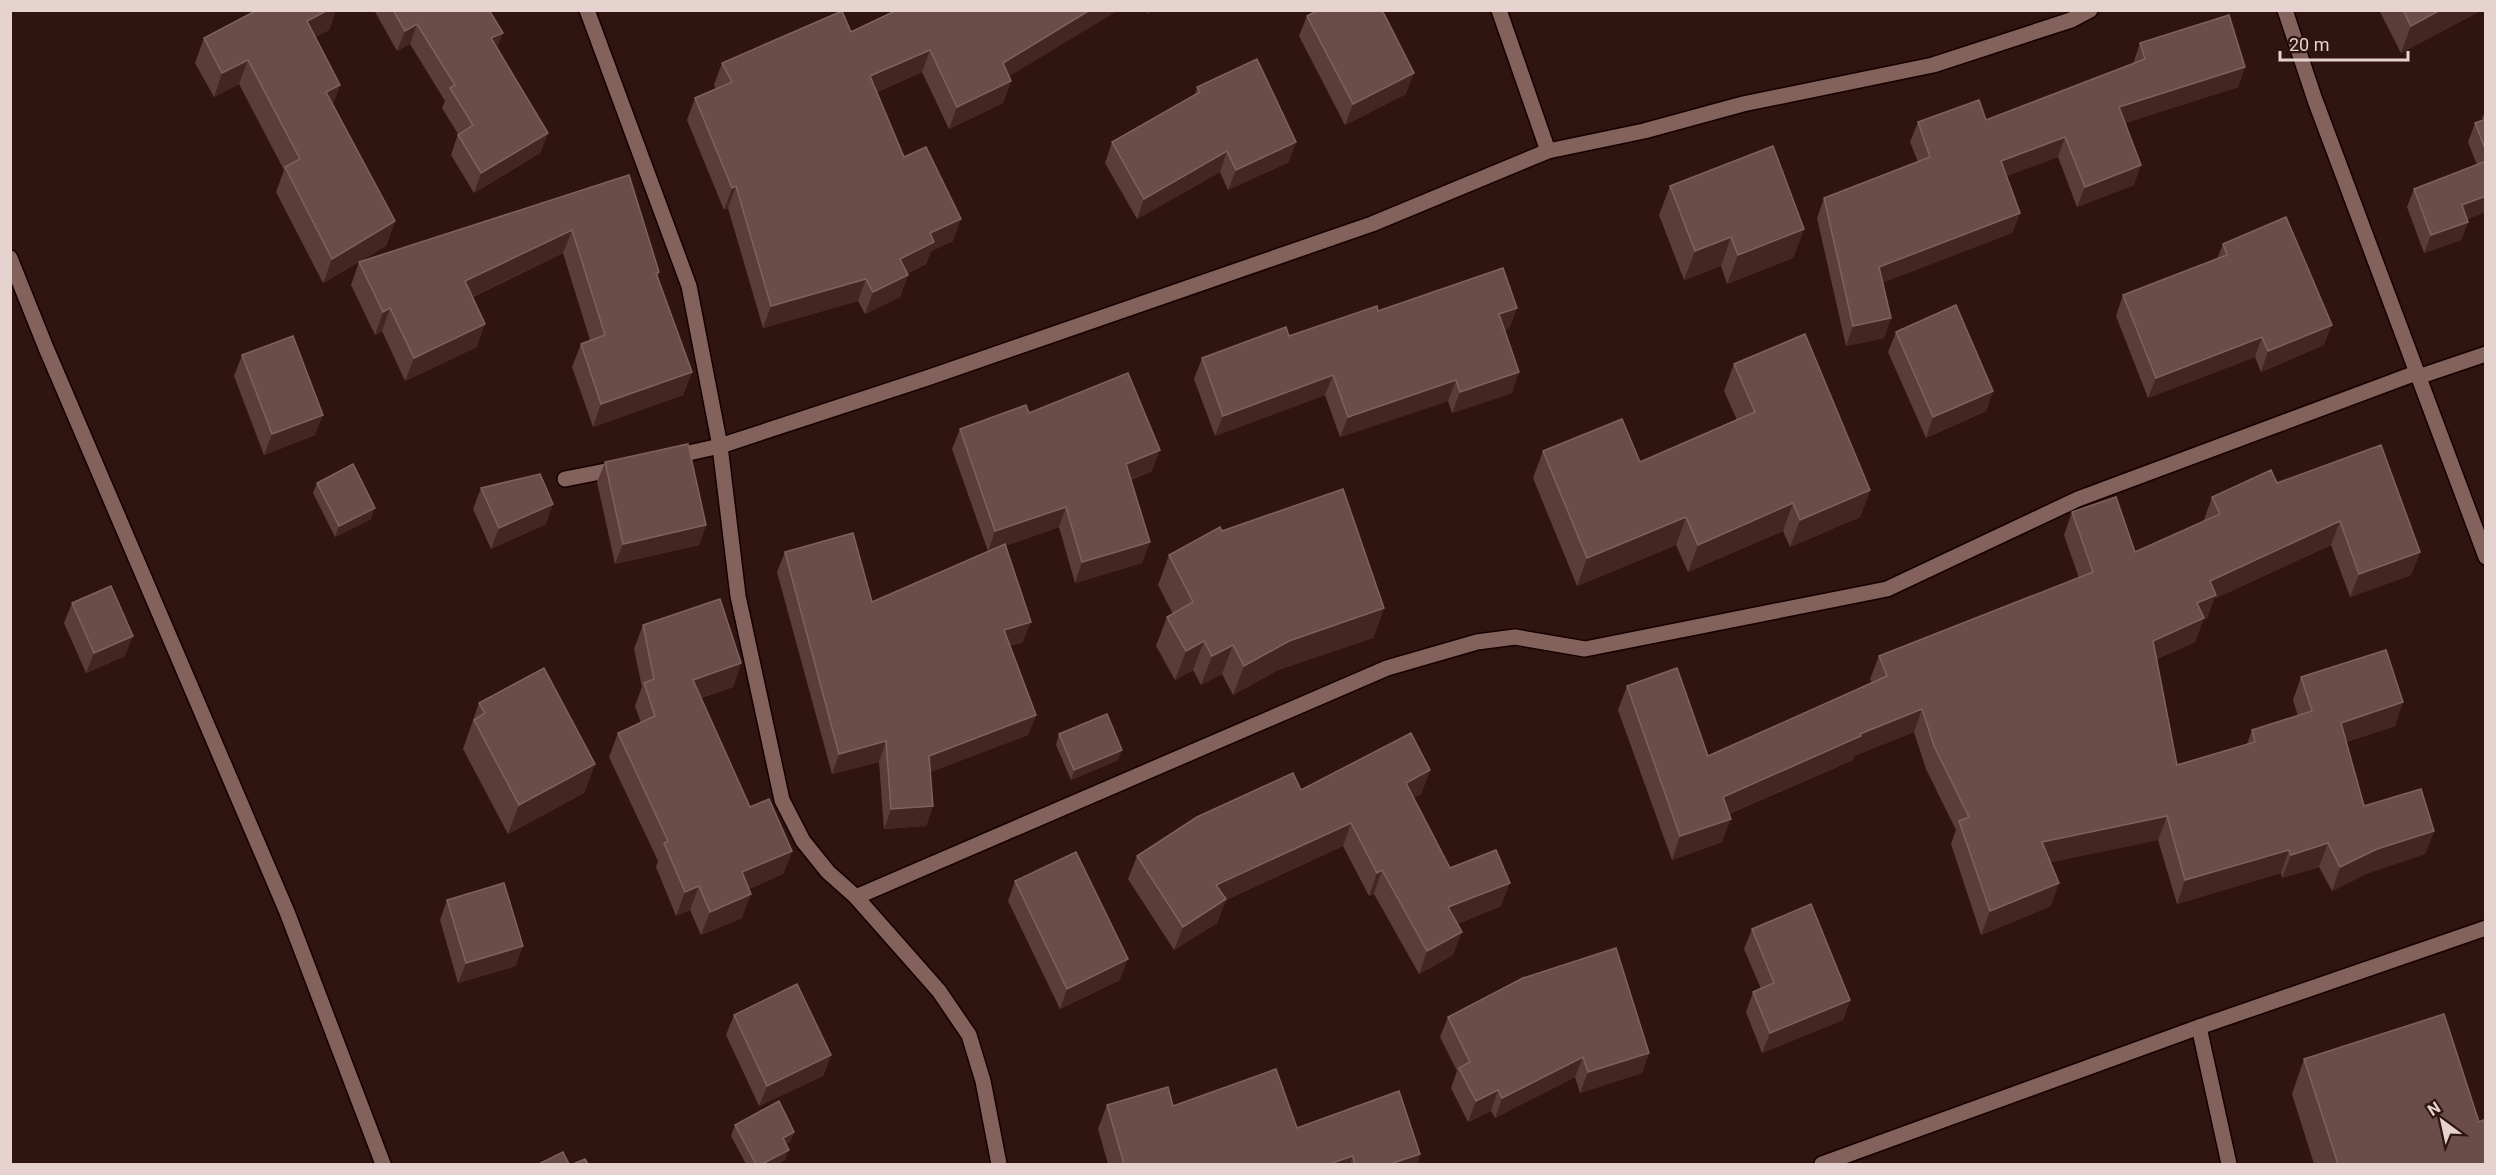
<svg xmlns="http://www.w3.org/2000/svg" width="2496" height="1175" font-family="Roboto,sans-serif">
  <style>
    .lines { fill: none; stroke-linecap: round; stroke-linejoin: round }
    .minor-casing { stroke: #150101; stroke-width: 18 }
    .minor { stroke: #84625c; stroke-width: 15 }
    .wall { fill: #5a3d39 }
    .shaded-wall { fill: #432622 }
    .building { fill: #6a4d49; stroke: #7d625e; stroke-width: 1.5 }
  </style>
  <rect width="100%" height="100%" fill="#2f1410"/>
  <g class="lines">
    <g class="minor-casing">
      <g id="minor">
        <path d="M 587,10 L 689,286 L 720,446 L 738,596 L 782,800 L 803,841 L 828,872 L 856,897 L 939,991 L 969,1035 L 983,1081 L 999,1164"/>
        <path d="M 1499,10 L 1548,151"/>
        <path d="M 2285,10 L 2315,100 L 2486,557"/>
        <path d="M 10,258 L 46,348 L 287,912 L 383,1164"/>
        <path d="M 2418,377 L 2486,354"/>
        <path d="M 671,457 L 720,446 L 927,378 L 1372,224 L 1548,151 L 1644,131 L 1743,104 L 1933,65 L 2071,20 L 2090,10"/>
        <path d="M 565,479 L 621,468"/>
        <path d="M 856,897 L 1387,668 L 1477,642 L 1515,637 L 1585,649 L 1887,589 L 2078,499 L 2416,373"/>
        <path d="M 2199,1027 L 2229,1164"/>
        <path d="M 1822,1164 L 2199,1027 L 2486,928"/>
      </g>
    </g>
    <use href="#minor" class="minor"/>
  </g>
  <g class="wall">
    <path d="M 257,10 L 336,10 L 329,30 L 315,37 L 340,85 L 333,104 L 395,221 L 386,246 L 323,283 L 276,192 L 284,170 L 239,84 L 214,97 L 195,63 L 204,38 Z"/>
    <path d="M 374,10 L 489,10 L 497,48 L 548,133 L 540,153 L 474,193 L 451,155 L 458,134 L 442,108 L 445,101 L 410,44 L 397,51 Z"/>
    <path d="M 897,10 L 1009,77 L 1011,81 L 1003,103 L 949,129 L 922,72 L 877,92 L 904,157 L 953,241 L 931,251 L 926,264 L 907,274 L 908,275 L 900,297 L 865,314 L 858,301 L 763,328 L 728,208 L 724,210 L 687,120 L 695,98 L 716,89 L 714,85 L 722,63 L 851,32 Z"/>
    <path d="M 2379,10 L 2482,10 L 2401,53 Z"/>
    <path d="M 1307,16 L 1406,94 L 1345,125 L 1299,36 Z"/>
    <path d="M 2140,43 L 2245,67 L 2238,87 L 2125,123 L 2134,185 L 2077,207 L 2058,157 L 2006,176 L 2020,213 L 2012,233 L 1883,282 L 1891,318 L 1884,338 L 1846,346 L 1817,218 L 1824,198 L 1918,162 L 1910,142 L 1918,122 L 1986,120 L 2133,64 Z"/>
    <path d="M 1197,87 L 1289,162 L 1228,190 L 1220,172 L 1137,219 L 1105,163 L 1112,142 L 1195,95 Z"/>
    <path d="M 2486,109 L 2486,212 L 2467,219 L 2468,222 L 2461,240 L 2424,253 L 2407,207 L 2414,189 L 2477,165 L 2468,142 L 2475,123 L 2483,120 L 2482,118 Z"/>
    <path d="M 629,175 L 659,272 L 658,277 L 692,372 L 683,395 L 593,427 L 572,367 L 581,344 L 590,340 L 563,253 L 473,297 L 477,347 L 405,381 L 382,331 L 375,335 L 351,285 L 359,262 Z"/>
    <path d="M 1670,186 L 1804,229 L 1793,258 L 1727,284 L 1721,266 L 1684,280 L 1659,215 Z"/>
    <path d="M 2223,244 L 2324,345 L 2261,372 L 2255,357 L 2148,398 L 2116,316 L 2123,295 L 2217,259 Z"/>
    <path d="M 1517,308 L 1509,328 L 1505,330 L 1512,393 L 1452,413 L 1448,401 L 1340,437 L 1325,395 L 1215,436 L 1194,379 L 1202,358 L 1289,336 L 1378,311 Z"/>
    <path d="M 1896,332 L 1993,391 L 1986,411 L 1926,438 L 1888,352 Z"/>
    <path d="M 242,355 L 315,435 L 264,455 L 234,376 Z"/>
    <path d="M 1734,364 L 1870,490 L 1860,517 L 1790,547 L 1783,531 L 1688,572 L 1676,545 L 1577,586 L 1533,478 L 1543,451 L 1640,462 L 1737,420 L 1724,391 Z"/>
    <path d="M 1029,413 L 1152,471 L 1131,480 L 1142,563 L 1075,583 L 1059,527 L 1005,546 L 1023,642 L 1010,646 L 1036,715 L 1028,735 L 930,772 L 933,806 L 926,826 L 884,829 L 879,762 L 832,774 L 777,572 L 785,552 L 872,602 L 988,551 L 952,449 L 960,429 Z"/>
    <path d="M 605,462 L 706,525 L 699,545 L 615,564 L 597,482 Z"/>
    <path d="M 317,483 L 371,519 L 335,537 L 313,493 Z"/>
    <path d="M 2277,483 L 2420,552 L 2411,575 L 2350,597 L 2331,545 L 2214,599 L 2207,618 L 2203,620 L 2195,642 L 2157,659 L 2177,765 L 2247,744 L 2252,730 L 2298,716 L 2293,700 L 2301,677 L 2395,726 L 2346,742 L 2364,806 L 2434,831 L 2425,854 L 2368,873 L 2332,891 L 2319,867 L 2282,878 L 2281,873 L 2177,904 L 2158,840 L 2051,862 L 2051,906 L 1981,935 L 1951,844 L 1956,830 L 1926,769 L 1914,732 L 1854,756 L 1853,760 L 1729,814 L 1722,842 L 1672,860 L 1618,710 L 1627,686 L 1708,756 L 1872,683 L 1870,679 L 1879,656 L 2079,578 L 2064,535 L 2072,512 L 2135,552 L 2204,522 L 2204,520 L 2212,497 Z"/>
    <path d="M 481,488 L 546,524 L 491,549 L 473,509 Z"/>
    <path d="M 1222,531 L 1384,608 L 1373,638 L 1278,670 L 1233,695 L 1222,674 L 1201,685 L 1193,670 L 1175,680 L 1156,646 L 1167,617 L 1173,614 L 1158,585 L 1169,555 Z"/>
    <path d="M 72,603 L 125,656 L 86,673 L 64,623 Z"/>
    <path d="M 643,625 L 741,663 L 733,687 L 701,698 L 750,807 L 792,851 L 783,874 L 749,889 L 742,918 L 701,935 L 690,910 L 676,916 L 656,867 L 658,861 L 609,757 L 618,733 L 641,723 L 635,706 L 642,687 L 634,649 Z"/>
    <path d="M 479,703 L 595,764 L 584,793 L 508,834 L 463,749 Z"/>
    <path d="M 1059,734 L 1118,760 L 1071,780 L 1056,745 Z"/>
    <path d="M 1430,770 L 1421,794 L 1413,798 L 1450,868 L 1501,906 L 1457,924 L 1453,955 L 1419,974 L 1374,894 L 1369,896 L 1343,846 L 1226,900 L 1217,923 L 1174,950 L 1128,879 L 1137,856 L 1301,790 Z"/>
    <path d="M 1015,881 L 1120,980 L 1060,1009 L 1008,901 Z"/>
    <path d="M 447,900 L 516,966 L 458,983 L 440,920 Z"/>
    <path d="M 1752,929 L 1850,1000 L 1843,1020 L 1762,1053 L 1746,1012 L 1753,992 L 1761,989 L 1744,949 Z"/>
    <path d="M 734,1015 L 831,1055 L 823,1076 L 759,1106 L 726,1035 Z"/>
    <path d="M 1448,1017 L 1649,1053 L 1642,1073 L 1580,1093 L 1575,1077 L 1495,1118 L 1491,1111 L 1468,1122 L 1451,1088 L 1457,1071 L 1440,1037 Z"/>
    <path d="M 2304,1059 L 2479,1122 L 2486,1164 L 2314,1164 L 2292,1094 Z"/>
    <path d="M 1107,1105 L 1173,1106 L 1297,1128 L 1420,1154 L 1417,1164 L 1108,1164 L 1098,1129 Z"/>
    <path d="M 735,1125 L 794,1132 L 790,1142 L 786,1144 L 785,1160 L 778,1164 L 746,1164 L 731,1136 Z"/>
  </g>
  <g class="shaded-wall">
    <path d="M 328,10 L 336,10 L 329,30 L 298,46 L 307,21 Z"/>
    <path d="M 1090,10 L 1119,10 L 995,85 L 1003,63 Z"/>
    <path d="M 1148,10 L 1154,10 L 1146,15 Z"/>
    <path d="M 2440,10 L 2482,10 L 2401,53 L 2411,26 Z"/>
    <path d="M 417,24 L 410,44 L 397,51 L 405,31 Z"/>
    <path d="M 503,33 L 495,53 L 491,38 Z"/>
    <path d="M 930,50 L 922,72 L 862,98 L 870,76 Z"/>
    <path d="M 248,60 L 239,84 L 214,97 L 222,73 Z"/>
    <path d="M 2245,67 L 2238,87 L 2112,127 L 2119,107 Z"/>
    <path d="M 1414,73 L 1406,94 L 1345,125 L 1353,104 Z"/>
    <path d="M 1011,81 L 1003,103 L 949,129 L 957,107 Z"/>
    <path d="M 340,85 L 331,110 L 326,92 Z"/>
    <path d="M 548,133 L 540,153 L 474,193 L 481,173 Z"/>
    <path d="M 2065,137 L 2058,157 L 1994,181 L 2001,161 Z"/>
    <path d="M 1296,142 L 1289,162 L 1228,190 L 1236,170 Z"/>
    <path d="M 1227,151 L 1220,172 L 1137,219 L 1144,199 Z"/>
    <path d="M 2141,165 L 2134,185 L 2077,207 L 2085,187 Z"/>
    <path d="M 736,186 L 728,208 L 724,210 L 732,188 Z"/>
    <path d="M 2486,196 L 2486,212 L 2455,223 L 2462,205 Z"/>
    <path d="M 2020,213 L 2012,233 L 1872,287 L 1879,267 Z"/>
    <path d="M 961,219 L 953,241 L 931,251 L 926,264 L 892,281 L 900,259 L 930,233 Z"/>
    <path d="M 395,221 L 386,246 L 323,283 L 332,259 Z"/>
    <path d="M 2468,222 L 2461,240 L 2424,253 L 2431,235 Z"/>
    <path d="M 1804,229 L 1793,258 L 1727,284 L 1738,255 Z"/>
    <path d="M 572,230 L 563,253 L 457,304 L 465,281 Z"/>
    <path d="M 1731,237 L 1721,266 L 1684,280 L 1695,251 Z"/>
    <path d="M 908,275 L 900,297 L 865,314 L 873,292 Z"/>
    <path d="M 866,279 L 858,301 L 763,328 L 771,306 Z"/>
    <path d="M 390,308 L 382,331 L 375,335 L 383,312 Z"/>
    <path d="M 1517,308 L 1509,328 L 1492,334 L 1499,314 Z"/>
    <path d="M 1891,318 L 1884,338 L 1846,346 L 1853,326 Z"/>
    <path d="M 485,324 L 477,347 L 405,381 L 414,358 Z"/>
    <path d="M 2332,325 L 2324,345 L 2261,372 L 2268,351 Z"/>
    <path d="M 2262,337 L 2255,357 L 2148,398 L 2156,378 Z"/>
    <path d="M 692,372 L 683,395 L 593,427 L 601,404 Z"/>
    <path d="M 1519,372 L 1512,393 L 1452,413 L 1460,392 Z"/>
    <path d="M 1333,375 L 1325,395 L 1215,436 L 1223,416 Z"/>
    <path d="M 1456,380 L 1448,401 L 1340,437 L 1348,417 Z"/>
    <path d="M 1993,391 L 1986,411 L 1926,438 L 1933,417 Z"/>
    <path d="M 323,415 L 315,435 L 264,455 L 272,434 Z"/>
    <path d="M 1160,450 L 1152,471 L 1119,484 L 1126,464 Z"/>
    <path d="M 1870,490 L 1860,517 L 1790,547 L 1800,520 Z"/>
    <path d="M 1793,503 L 1783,531 L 1688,572 L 1698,545 Z"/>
    <path d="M 553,504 L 546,524 L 491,549 L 499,528 Z"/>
    <path d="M 1066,507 L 1059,527 L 988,552 L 995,531 Z"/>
    <path d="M 375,508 L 371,519 L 335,537 L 339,526 Z"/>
    <path d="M 1686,517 L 1676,545 L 1577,586 L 1587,558 Z"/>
    <path d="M 2340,521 L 2331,545 L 2214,599 L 2207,618 L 2203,620 L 2195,642 L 2145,664 L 2153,641 L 2197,603 L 2210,581 Z"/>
    <path d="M 706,525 L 699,545 L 615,564 L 623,544 Z"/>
    <path d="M 1150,542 L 1142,563 L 1075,583 L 1082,562 Z"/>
    <path d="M 2420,552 L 2411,575 L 2350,597 L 2359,574 Z"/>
    <path d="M 1384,608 L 1373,638 L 1278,670 L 1233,695 L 1244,666 L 1289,641 Z"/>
    <path d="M 1031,622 L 1023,642 L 997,650 L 1004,630 Z"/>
    <path d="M 133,636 L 125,656 L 86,673 L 94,653 Z"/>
    <path d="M 1204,641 L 1193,670 L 1175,680 L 1186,651 Z"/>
    <path d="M 1233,645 L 1222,674 L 1201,685 L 1212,656 Z"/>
    <path d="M 741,663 L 733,687 L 684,703 L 693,680 Z"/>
    <path d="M 2403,702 L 2395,726 L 2332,746 L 2341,723 Z"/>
    <path d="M 1922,709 L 1914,732 L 1854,756 L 1853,760 L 1714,820 L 1723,797 L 1860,734 Z"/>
    <path d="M 1036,715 L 1028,735 L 921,776 L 929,756 Z"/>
    <path d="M 886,741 L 879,762 L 832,774 L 839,754 Z"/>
    <path d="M 1122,750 L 1118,760 L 1071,780 L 1074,770 Z"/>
    <path d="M 595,764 L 584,793 L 508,834 L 519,805 Z"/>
    <path d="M 1430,770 L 1421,794 L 1397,806 L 1406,783 Z"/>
    <path d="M 933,806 L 926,826 L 884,829 L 891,809 Z"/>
    <path d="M 2167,816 L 2158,840 L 2034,866 L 2042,842 Z"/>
    <path d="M 1731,819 L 1722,842 L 1672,860 L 1680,836 Z"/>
    <path d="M 1351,823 L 1343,846 L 1226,900 L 1217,923 L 1174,950 L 1183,927 L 1216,885 Z"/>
    <path d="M 2434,831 L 2425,854 L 2368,873 L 2332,891 L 2340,867 L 2377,849 Z"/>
    <path d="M 2328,843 L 2319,867 L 2282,878 L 2291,855 Z"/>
    <path d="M 2289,850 L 2281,873 L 2177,904 L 2185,880 Z"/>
    <path d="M 792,851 L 783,874 L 733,896 L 742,872 Z"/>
    <path d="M 1382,870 L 1374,894 L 1369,896 L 1377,873 Z"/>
    <path d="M 1510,883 L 1501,906 L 1439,931 L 1448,907 Z"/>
    <path d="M 2059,883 L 2051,906 L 1981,935 L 1990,911 Z"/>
    <path d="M 699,886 L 690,910 L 676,916 L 685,892 Z"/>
    <path d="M 751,894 L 742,918 L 701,935 L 710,912 Z"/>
    <path d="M 1462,932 L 1453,955 L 1419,974 L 1427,951 Z"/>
    <path d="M 523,946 L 516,966 L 458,983 L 466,963 Z"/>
    <path d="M 1128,959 L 1120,980 L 1060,1009 L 1067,989 Z"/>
    <path d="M 1850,1000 L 1843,1020 L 1762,1053 L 1770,1033 Z"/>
    <path d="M 1649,1053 L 1642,1073 L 1580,1093 L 1588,1072 Z"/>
    <path d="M 831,1055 L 823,1076 L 759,1106 L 767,1086 Z"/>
    <path d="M 1583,1057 L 1575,1077 L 1495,1118 L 1502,1098 Z"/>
    <path d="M 1498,1090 L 1491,1111 L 1468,1122 L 1476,1101 Z"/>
    <path d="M 794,1132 L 790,1142 L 779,1149 L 783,1138 Z"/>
    <path d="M 789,1150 L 785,1160 L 778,1164 L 762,1164 Z"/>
    <path d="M 1420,1154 L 1417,1164 L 1390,1164 Z"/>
    <path d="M 1353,1156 L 1350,1164 L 1329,1164 Z"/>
  </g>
  <g class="building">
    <path d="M 257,10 L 328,10 L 307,21 L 340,85 L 326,92 L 395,221 L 332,259 L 285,167 L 300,159 L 248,60 L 222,73 L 204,38 Z"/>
    <path d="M 393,10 L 489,10 L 503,33 L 491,38 L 548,133 L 481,173 L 458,135 L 473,125 L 450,88 L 455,85 L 417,24 L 405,31 Z"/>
    <path d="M 897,10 L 1090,10 L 1003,63 L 1011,81 L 957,107 L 930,50 L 870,76 L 904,157 L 926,147 L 961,219 L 930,233 L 934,242 L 900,259 L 908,275 L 873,292 L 866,279 L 771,306 L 736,186 L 732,188 L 695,98 L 732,82 L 722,63 L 842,11 L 851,32 Z"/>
    <path d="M 1318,10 L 1382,10 L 1414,73 L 1353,104 L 1307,16 Z"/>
    <path d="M 2403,10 L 2440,10 L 2411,26 Z"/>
    <path d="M 2229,15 L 2245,67 L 2119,107 L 2141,165 L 2085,187 L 2065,137 L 2001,161 L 2020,213 L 1879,267 L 1891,318 L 1853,326 L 1824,198 L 1930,157 L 1918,122 L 1979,100 L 1986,120 L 2145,59 L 2140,43 Z"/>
    <path d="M 1257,59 L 1296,142 L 1236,170 L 1227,151 L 1144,199 L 1112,142 L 1200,92 L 1197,87 Z"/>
    <path d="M 2486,119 L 2486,151 L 2475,123 Z"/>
    <path d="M 1773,146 L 1804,229 L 1738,255 L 1731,237 L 1695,251 L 1670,186 Z"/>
    <path d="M 2486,161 L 2486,196 L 2462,205 L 2468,222 L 2431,235 L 2414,189 Z"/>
    <path d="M 629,175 L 659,272 L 656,273 L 692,372 L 601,404 L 581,344 L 605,335 L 572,230 L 465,281 L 485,324 L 414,358 L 390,308 L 383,312 L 359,262 Z"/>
    <path d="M 2286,217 L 2332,325 L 2268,351 L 2262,337 L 2156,378 L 2123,295 L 2227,255 L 2223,244 Z"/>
    <path d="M 1503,268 L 1517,308 L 1499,314 L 1519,372 L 1460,392 L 1456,380 L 1348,417 L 1333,375 L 1223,416 L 1202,358 L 1286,327 L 1289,336 L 1377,306 L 1378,311 Z"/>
    <path d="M 1956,305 L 1993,391 L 1933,417 L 1896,332 Z"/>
    <path d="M 1805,334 L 1870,490 L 1800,520 L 1793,503 L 1698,545 L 1686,517 L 1587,558 L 1543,451 L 1622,419 L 1640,462 L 1755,412 L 1734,364 Z"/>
    <path d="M 293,336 L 323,415 L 272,434 L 242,355 Z"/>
    <path d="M 1128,373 L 1160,450 L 1126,464 L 1150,542 L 1082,562 L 1066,507 L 995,531 L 960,429 L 1026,405 L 1029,413 Z"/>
    <path d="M 688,444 L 706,525 L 623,544 L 605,462 Z"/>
    <path d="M 2381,445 L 2420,552 L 2359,574 L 2340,521 L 2210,581 L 2216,595 L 2197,603 L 2204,618 L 2153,641 L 2177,765 L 2255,742 L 2252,730 L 2312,711 L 2301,677 L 2386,650 L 2403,702 L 2341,723 L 2364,806 L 2421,789 L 2434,831 L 2377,849 L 2340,867 L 2328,843 L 2291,855 L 2289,850 L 2185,880 L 2167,816 L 2042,842 L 2059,883 L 1990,911 L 1959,821 L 1969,817 L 1934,746 L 1922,709 L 1860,734 L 1861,736 L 1723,797 L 1731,819 L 1680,836 L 1627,686 L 1677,668 L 1708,756 L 1887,676 L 1879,656 L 2093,572 L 2072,512 L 2116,497 L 2135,552 L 2220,514 L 2212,497 L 2271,470 L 2277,483 Z"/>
    <path d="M 353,464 L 375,508 L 339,526 L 317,483 Z"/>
    <path d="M 540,474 L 553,504 L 499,528 L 481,488 Z"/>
    <path d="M 1343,489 L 1384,608 L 1289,641 L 1244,666 L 1233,645 L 1212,656 L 1204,641 L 1186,651 L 1167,617 L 1193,602 L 1169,555 L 1220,527 L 1222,531 Z"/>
    <path d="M 853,533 L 872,602 L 1005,544 L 1031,622 L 1004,630 L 1036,715 L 929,756 L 933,806 L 891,809 L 886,741 L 839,754 L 785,552 Z"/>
    <path d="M 111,586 L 133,636 L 94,653 L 72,603 Z"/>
    <path d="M 720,599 L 741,663 L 693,680 L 750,807 L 769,799 L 792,851 L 742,872 L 751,894 L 710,912 L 699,886 L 685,892 L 664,843 L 668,841 L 618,733 L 655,716 L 644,683 L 654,679 L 643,625 Z"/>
    <path d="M 544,668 L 595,764 L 519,805 L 474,720 L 485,713 L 479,703 Z"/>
    <path d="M 1107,714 L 1122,750 L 1074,770 L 1059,734 Z"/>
    <path d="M 1411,733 L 1430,770 L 1406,783 L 1450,868 L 1496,850 L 1510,883 L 1448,907 L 1462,932 L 1427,951 L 1382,870 L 1377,873 L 1351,823 L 1216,885 L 1226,899 L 1183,927 L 1137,856 L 1197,817 L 1293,773 L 1301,790 Z"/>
    <path d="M 1076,852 L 1128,959 L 1067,989 L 1015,881 Z"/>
    <path d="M 504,883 L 523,946 L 466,963 L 447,900 Z"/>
    <path d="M 1811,904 L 1850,1000 L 1770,1033 L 1753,992 L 1774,983 L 1752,929 Z"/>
    <path d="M 1616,948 L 1649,1053 L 1588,1072 L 1583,1057 L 1502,1098 L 1498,1090 L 1476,1101 L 1459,1068 L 1470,1062 L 1448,1017 L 1523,978 Z"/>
    <path d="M 797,984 L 831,1055 L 767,1086 L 734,1015 Z"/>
    <path d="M 2444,1014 L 2479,1122 L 2486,1119 L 2486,1164 L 2338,1164 L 2304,1059 Z"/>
    <path d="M 1276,1069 L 1297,1128 L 1399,1091 L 1420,1154 L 1390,1164 L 1355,1164 L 1353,1156 L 1329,1164 L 1124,1164 L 1107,1105 L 1168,1087 L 1173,1106 Z"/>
    <path d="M 779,1101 L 794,1132 L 783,1138 L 789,1150 L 762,1164 L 756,1164 L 735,1125 Z"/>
    <path d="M 563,1152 L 569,1164 L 539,1164 Z"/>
    <path d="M 585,1159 L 588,1164 L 573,1164 Z"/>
  </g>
  <rect width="2496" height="1175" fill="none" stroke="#e6d2cf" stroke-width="24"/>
  <g transform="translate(2442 1121) rotate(327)" stroke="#2f1410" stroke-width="4.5" paint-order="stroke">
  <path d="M0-4.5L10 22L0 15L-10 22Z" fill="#e6d2cf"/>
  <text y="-9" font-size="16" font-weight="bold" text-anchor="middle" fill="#e6d2cf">N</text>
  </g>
  <path d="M2280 51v9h128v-9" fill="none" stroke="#e6d2cf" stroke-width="3"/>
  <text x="2289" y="51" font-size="18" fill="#e6d2cf" stroke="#2f1410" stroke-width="4.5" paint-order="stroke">20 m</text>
</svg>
